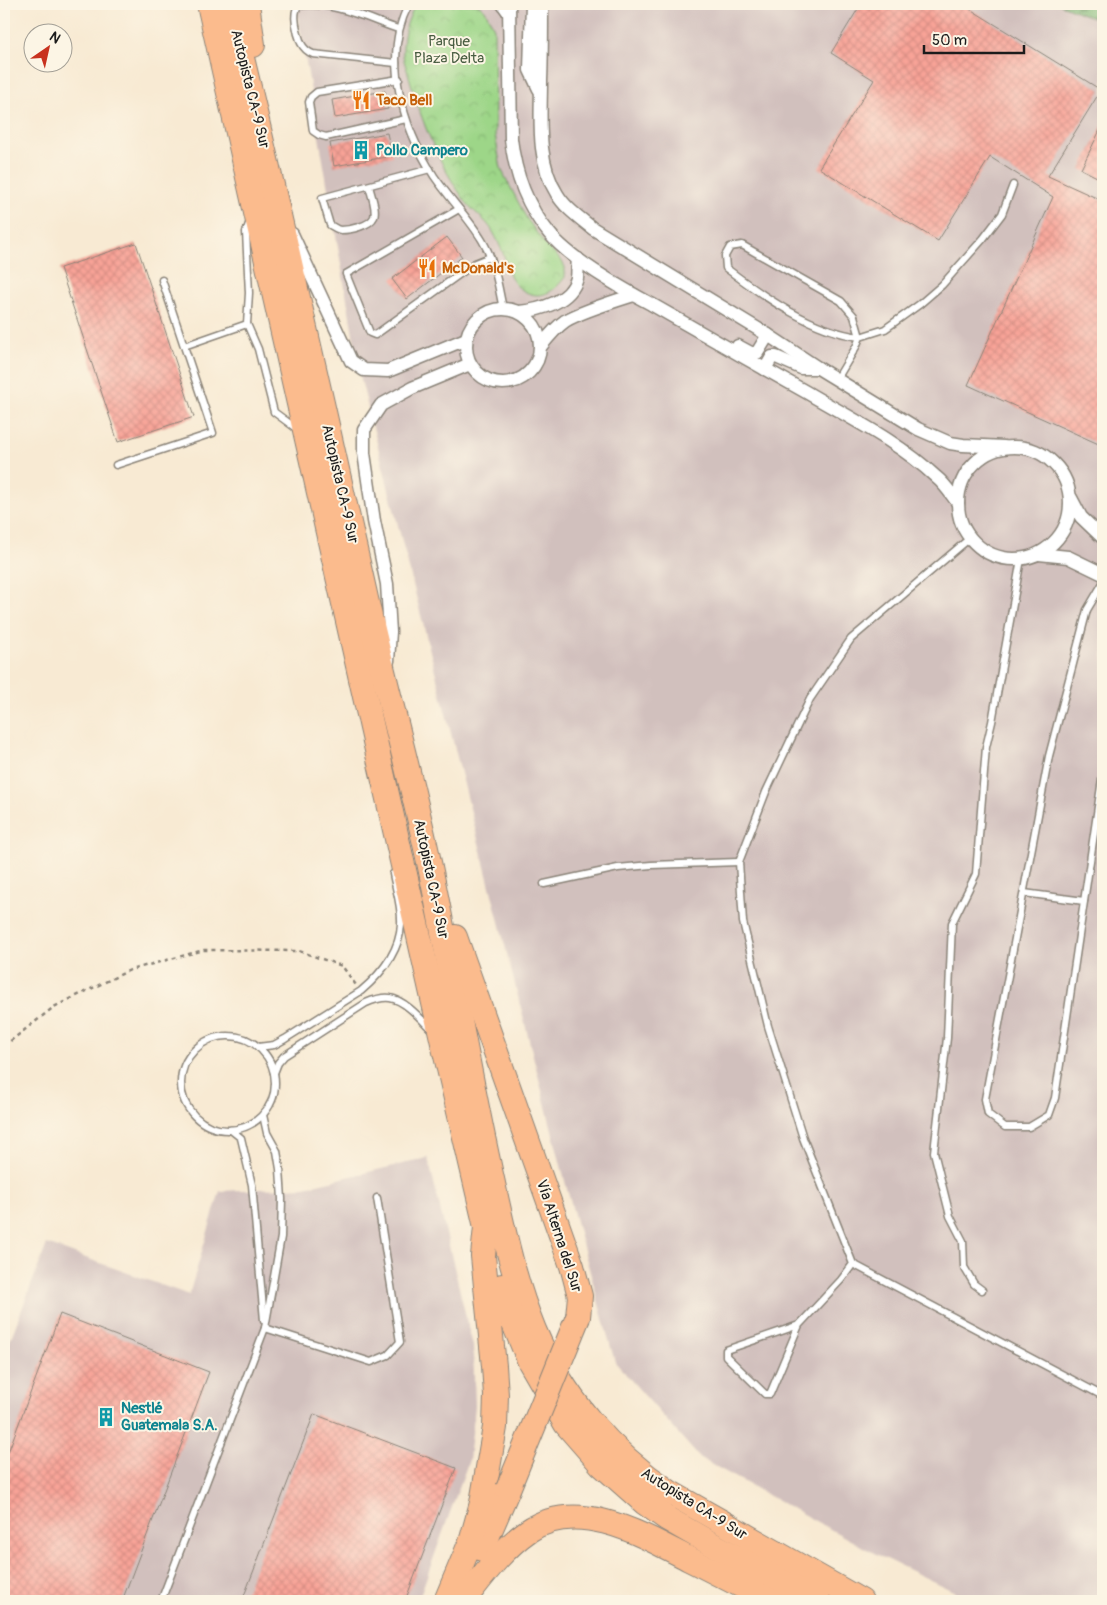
<svg xmlns="http://www.w3.org/2000/svg" width="1107" height="1605" font-family="Pangolin,sans-serif">
  <style>
    .industrial { fill: #d1c0bd }
    .forest { fill: url(#forest-firs); stroke: #4d6a48 }
    .park { fill: url(#park-crowns); stroke: #5c7952 }
    .building { fill: url(#building-cross-hatch) }
    .lines { fill: none; stroke-linecap: round; stroke-linejoin: round }
    .lane-casing { stroke: #8a8378; stroke-width: 9 }
    .street-casing { stroke: #8a8378; stroke-width: 15 }
    .highway-casing { stroke: #8a8378; stroke-width: 26 }
    .path { stroke: #8a8378; stroke-width: 2.5; stroke-dasharray: 4 4; stroke-linecap: butt }
    .lane { stroke: #fff; stroke-width: 6 }
    .street { stroke: #fff; stroke-width: 12 }
    .highway { stroke: #fbbb8d; stroke-width: 24 }
    .highway-bridge-casing { stroke: #8a8378; stroke-width: 26; stroke-linecap: butt }
    .highway-bridge { stroke: #fbbb8d; stroke-width: 24 }
    .labels { text-anchor: middle; dominant-baseline: central; stroke-width: 4; stroke-linejoin: round; paint-order: stroke }
    .park-label { font-size: 15px; fill: #495d42; stroke: #fcf5e5 }
    .street-label { font-size: 15px; fill: #1c1c1c; stroke: #fcf5e5 }
    .food-label { font-size: 15px; font-weight: bold; fill: #c56008; stroke: #fcf5e5; text-anchor: start }
    .culture-label { font-size: 15px; font-weight: bold; fill: #0d838f; stroke: #fcf5e5; text-anchor: start }
  </style>
  <defs>
    <pattern id="forest-firs" width="22" height="20" patternUnits="userSpaceOnUse" patternTransform="scale(1.25)"><rect width="22" height="20" fill="#7eb774"/><path d="M5 1l3.5 6h-7zM16 11l3.5 6h-7z" fill="#66945e"/></pattern>
    <pattern id="park-crowns" width="20" height="18" patternUnits="userSpaceOnUse" patternTransform="scale(1.25)"><rect width="20" height="18" fill="#9dd688"/><path d="M2 6a3 3 0 1 1 6 0M12 15a3 3 0 1 1 6 0" fill="none" stroke="#87b775"/></pattern>
    <pattern id="building-cross-hatch" width="8" height="8" patternUnits="userSpaceOnUse" patternTransform="scale(1.25)"><rect width="8" height="8" fill="#f8a397"/><path d="M0 0l8 8M0 8l8-8" fill="none" stroke="#d48c82"/></pattern>
  </defs>
  <rect width="100%" height="100%" fill="#fcf5e5"/>
  <filter id="ink" filterUnits="userSpaceOnUse"><feTurbulence type="fractalNoise" baseFrequency=".02" numOctaves="2"/><feDisplacementMap in="SourceGraphic" scale="10" xChannelSelector="R" yChannelSelector="G"/><feConvolveMatrix kernelMatrix="1 2 1 2 8 2 1 2 1" color-interpolation-filters="sRGB"/></filter>
  <filter id="wash" filterUnits="userSpaceOnUse"><feTurbulence type="fractalNoise" baseFrequency=".0096" numOctaves="4" result="noise"/><feDisplacementMap in="SourceGraphic" scale="20" xChannelSelector="R" yChannelSelector="G"/><feGaussianBlur stdDeviation="1.12" result="paint"/><feColorMatrix in="noise" values="0 0 0 0 0 0 0 0 0 0 0 0 0 0 0 0 0 1.4 0 .05"/><feComposite in="paint" operator="in"/></filter>
  <g filter="url(#wash)">
    <rect width="100%" height="100%" fill="#f8ead3"/>
    <g class="industrial">
      <path d="M 296,4 L 1059,4 L 1103,22 L 1103,1601 L 974,1601 L 874,1553 L 700,1458 L 615,1362 L 567,1189 L 361,380 Z"/>
      <path d="M 428,1158 L 473,1346 L 475,1406 L 469,1460 L 418,1601 L 4,1601 L 4,1356 L 47,1244 L 189,1295 L 220,1191 L 305,1187 Z"/>
    </g>
    <path class="forest" d="M 1059,4 L 1103,4 L 1103,22 Z"/>
    <path class="park" d="M 416,4 L 478,4 L 485,10 L 494,28 L 495,134 L 501,169 L 527,219 L 545,244 L 561,260 L 565,267 L 565,277 C 555,291 541,301 524,291 C 509,283 509,270 504,256 C 501,248 497,239 493,232 C 486,219 473,212 465,201 C 439,164 422,124 410,80 C 408,72 404,63 403,55 C 402,37 407,19 416,4 Z"/>
    <g id="blocks">
      <g class="building">
        <path d="M 861,4 L 962,4 L 1101,90 L 1048,176 L 1103,201 L 1103,446 L 968,385 L 1053,197 L 990,157 L 938,241 L 819,168 L 874,80 L 831,53 Z"/>
        <path d="M 385,91 L 388,109 L 335,118 L 332,100 Z"/>
        <path d="M 1103,124 L 1103,180 L 1081,169 Z"/>
        <path d="M 387,133 L 392,156 L 334,166 L 330,143 Z"/>
        <path d="M 447,237 L 462,257 L 407,299 L 392,279 Z"/>
        <path d="M 136,243 L 194,417 L 118,442 L 60,268 Z"/>
        <path d="M 60,1314 L 209,1372 L 122,1601 L 12,1601 L 4,1598 L 4,1463 Z"/>
        <path d="M 314,1414 L 456,1468 L 405,1601 L 242,1601 Z"/>
      </g>
    </g>
  </g>
  <g filter="url(#ink)">
    <use href="#blocks" fill-opacity="0" stroke="#8a8378" stroke-width="1"/>
    <g class="lines">
      <g class="lane-casing">
        <g id="lane">
          <path d="M 409,4 C 381,57 403,128 434,176 C 449,198 468,217 482,240 C 495,261 498,285 503,309"/>
          <path d="M 499,4 L 507,15"/>
          <path d="M 396,63 L 313,54 C 308,52 304,49 301,43 C 297,33 292,14 298,6 C 331,0 368,19 398,29"/>
          <path d="M 399,79 L 317,92 L 311,97 L 309,102 L 313,131 L 319,135 L 326,137 L 406,119"/>
          <path d="M 369,186 C 371,195 377,208 374,217 C 370,226 350,230 341,230 C 337,230 334,227 330,225 L 322,198 L 430,169"/>
          <path d="M 459,209 L 346,274 L 370,333 L 375,335 L 475,263 L 490,257"/>
          <path d="M 250,221 L 246,232 L 249,293 L 247,324 L 258,349 L 274,412 L 297,429"/>
          <path d="M 184,346 L 247,324"/>
          <path d="M 837,379 L 856,347 L 860,337 C 812,331 764,297 726,268 L 725,256 L 730,247 L 742,245 L 841,301 L 854,316 L 860,337 L 885,329 L 920,304 L 942,285 L 983,239 L 1002,214 L 1013,185"/>
          <path d="M 116,465 L 213,433 L 162,280"/>
          <path d="M 1103,583 L 1087,610 L 1049,756 L 985,1099 L 988,1114 L 1005,1127 L 1029,1127 L 1049,1115 L 1055,1098 L 1103,773"/>
          <path d="M 544,884 L 618,868 L 651,865 L 739,862"/>
          <path d="M 1024,893 L 1084,901"/>
          <circle cx="228" cy="1083" r="47"/>
          <path d="M 258,1047 L 274,1045 L 285,1039 L 361,991 C 381,974 400,951 401,924 C 402,907 396,890 393,874"/>
          <path d="M 274,1073 L 278,1063 L 284,1056 L 366,1003 C 373,1000 382,997 390,998 C 405,1000 422,1020 432,1030"/>
          <path d="M 231,1130 L 241,1138 L 252,1185 L 264,1320"/>
          <path d="M 853,1264 L 1103,1396"/>
          <path d="M 982,1290 L 974,1284 L 964,1267 L 963,1241 L 950,1216 L 934,1152 L 947,1038 L 952,923 L 976,874 L 986,747 L 992,722 L 1021,559"/>
          <path d="M 799,1325 L 726,1350 L 726,1356 L 765,1394 L 770,1394 L 799,1325 L 841,1280 L 853,1264 L 803,1138 L 768,1026 L 743,922 L 739,862 L 766,792 L 810,699 L 851,639 L 970,538"/>
          <path d="M 265,1328 L 371,1362 L 388,1355 L 400,1342 L 377,1198"/>
          <path d="M 161,1601 L 265,1328 L 281,1237 L 282,1199 L 280,1169 L 277,1151 L 267,1133 L 263,1115"/>
        </g>
      </g>
      <g class="street-casing">
        <g id="street">
          <path d="M 509,4 L 511,139 C 515,174 526,205 549,233 C 570,259 621,288 651,304 C 703,334 754,363 806,392 C 850,418 899,442 936,477 C 945,484 951,494 958,503"/>
          <path d="M 532,4 L 530,70 L 539,89"/>
          <path d="M 542,4 C 542,29 542,55 541,81 C 541,117 536,161 557,194 C 565,208 580,218 592,228 L 768,335 L 818,368 L 918,429 L 950,443 L 963,445 L 1004,447"/>
          <path d="M 292,234 L 351,361 L 364,370 L 388,371 L 466,339"/>
          <circle cx="503" cy="346" r="37"/>
          <path d="M 519,312 C 540,310 571,302 577,278 C 578,272 577,265 578,259"/>
          <path d="M 541,346 C 548,337 555,328 565,321 C 582,311 615,301 634,295"/>
          <path d="M 738,346 L 751,353 L 757,353 L 768,335"/>
          <path d="M 765,369 L 772,357 L 776,357 L 801,368 L 818,368"/>
          <circle cx="1014" cy="503" r="56"/>
          <path d="M 1071,498 L 1081,517 L 1103,538"/>
          <path d="M 1039,554 L 1068,557 L 1103,574"/>
          <path d="M 388,661 L 390,632 L 387,584 L 374,521 L 364,453 L 364,430 L 381,405 L 412,388 L 470,364"/>
        </g>
      </g>
      <g class="highway-casing">
        <g id="highway">
          <path d="M 209,4 L 443,1043 L 486,1227"/>
          <path d="M 229,4 C 279,209 325,415 371,621 C 390,703 413,785 430,867 C 451,968 468,1070 490,1170 C 502,1224 513,1279 534,1330 C 562,1396 610,1452 669,1492 L 861,1601"/>
          <path d="M 247,4 L 253,45"/>
          <path d="M 455,937 L 572,1266 L 580,1296 L 578,1317"/>
          <path d="M 502,1286 L 512,1319 L 530,1362 L 566,1424 L 601,1464 L 645,1503 L 666,1518 L 710,1543 L 818,1601"/>
          <path d="M 482,1549 L 508,1489"/>
          <path d="M 446,1601 L 472,1539 L 482,1503 L 495,1427 L 496,1395 L 494,1366 L 483,1256 L 486,1227"/>
          <path d="M 463,1601 C 482,1577 502,1549 528,1531 C 579,1497 643,1535 689,1559 C 717,1573 744,1587 771,1601"/>
        </g>
      </g>
      <path class="path" d="M 4,1046 L 54,1007 L 130,970 L 204,950 L 299,951 L 342,966 L 356,985"/>
      <use href="#lane" class="lane"/>
      <use href="#street" class="street"/>
      <use href="#highway" class="highway"/>
      <g class="highway-bridge-casing">
        <path id="highway-bridge" d="M 508,1489 L 578,1317"/>
      </g>
      <use href="#highway-bridge" class="highway-bridge"/>
    </g>
  </g>
  <defs>
    <g id="restaurant-bare" transform="scale(1.5)"><path d="M-5-6h1v4h1v-4h1v4h1v-4h1v5L-1.5 .5V6h-2V.5L-5-1ZM5-6V6H3V1.5H1.5Q1.5-4 5-6Z" fill="#e8710a" stroke="#fcf5e5" stroke-width="2.5" paint-order="stroke"/></g>
    <g id="building-bare" transform="scale(1.5)"><path d="M-4-6H4V6H1V3H-1V6H-4ZM-2.5-4.3h1.7v1.8h-1.7ZM.8-4.3h1.7v1.8H.8ZM-2.5-1h1.7V.8h-1.7ZM.8-1h1.7V.8H.8Z" fill="#0f9aa8" stroke="#fcf5e5" stroke-width="2.5" paint-order="stroke"/></g>
  </defs>
  <g fill-rule="evenodd">
    <use href="#restaurant-bare" x="361" y="100"/>
    <use href="#building-bare" x="361" y="150"/>
    <use href="#restaurant-bare" x="427" y="268"/>
    <use href="#building-bare" x="106" y="1417"/>
  </g>
  <g class="labels">
    <g class="park-label">
      <text x="449" y="41">Parque<tspan x="449" dy="17">Plaza Delta</tspan></text>
    </g>
    <g class="street-label">
      <text transform="translate(250 89) rotate(76)">Autopista CA-9 Sur</text>
      <text transform="translate(340 484) rotate(77)">Autopista CA-9 Sur</text>
      <text transform="translate(431 879) rotate(78)">Autopista CA-9 Sur</text>
      <text transform="translate(559 1236) rotate(72)">Vía Alterna del Sur</text>
      <text transform="translate(694 1504) rotate(32)">Autopista CA-9 Sur</text>
    </g>
    <g class="food-label">
      <text x="376" y="100">Taco Bell</text>
      <text x="442" y="268">McDonald's</text>
    </g>
    <g class="culture-label">
      <text x="376" y="150">Pollo Campero</text>
      <text x="121" y="1408">Nestlé<tspan x="121" dy="17">Guatemala S.A.</tspan></text>
    </g>
  </g>
  <rect width="1107" height="1605" fill="none" stroke="#fcf5e5" stroke-width="20"/>
  <g transform="translate(48 48) rotate(34)"><circle r="24" fill="#fcf5e5" stroke="#a29e95"/>
  <path d="M0-4L9 19L0 12L-9 19Z" fill="#c8321e"/>
  <text y="-8" font-size="14" font-weight="bold" text-anchor="middle" fill="#1c1c1c">N</text>
  </g>
  <path d="M924 45v8h100v-8" fill="none" stroke="#1c1c1c" stroke-width="2.5"/>
  <text x="932" y="45" font-size="15" fill="#1c1c1c" stroke="#fcf5e5" stroke-width="4" paint-order="stroke">50 m</text>
</svg>
